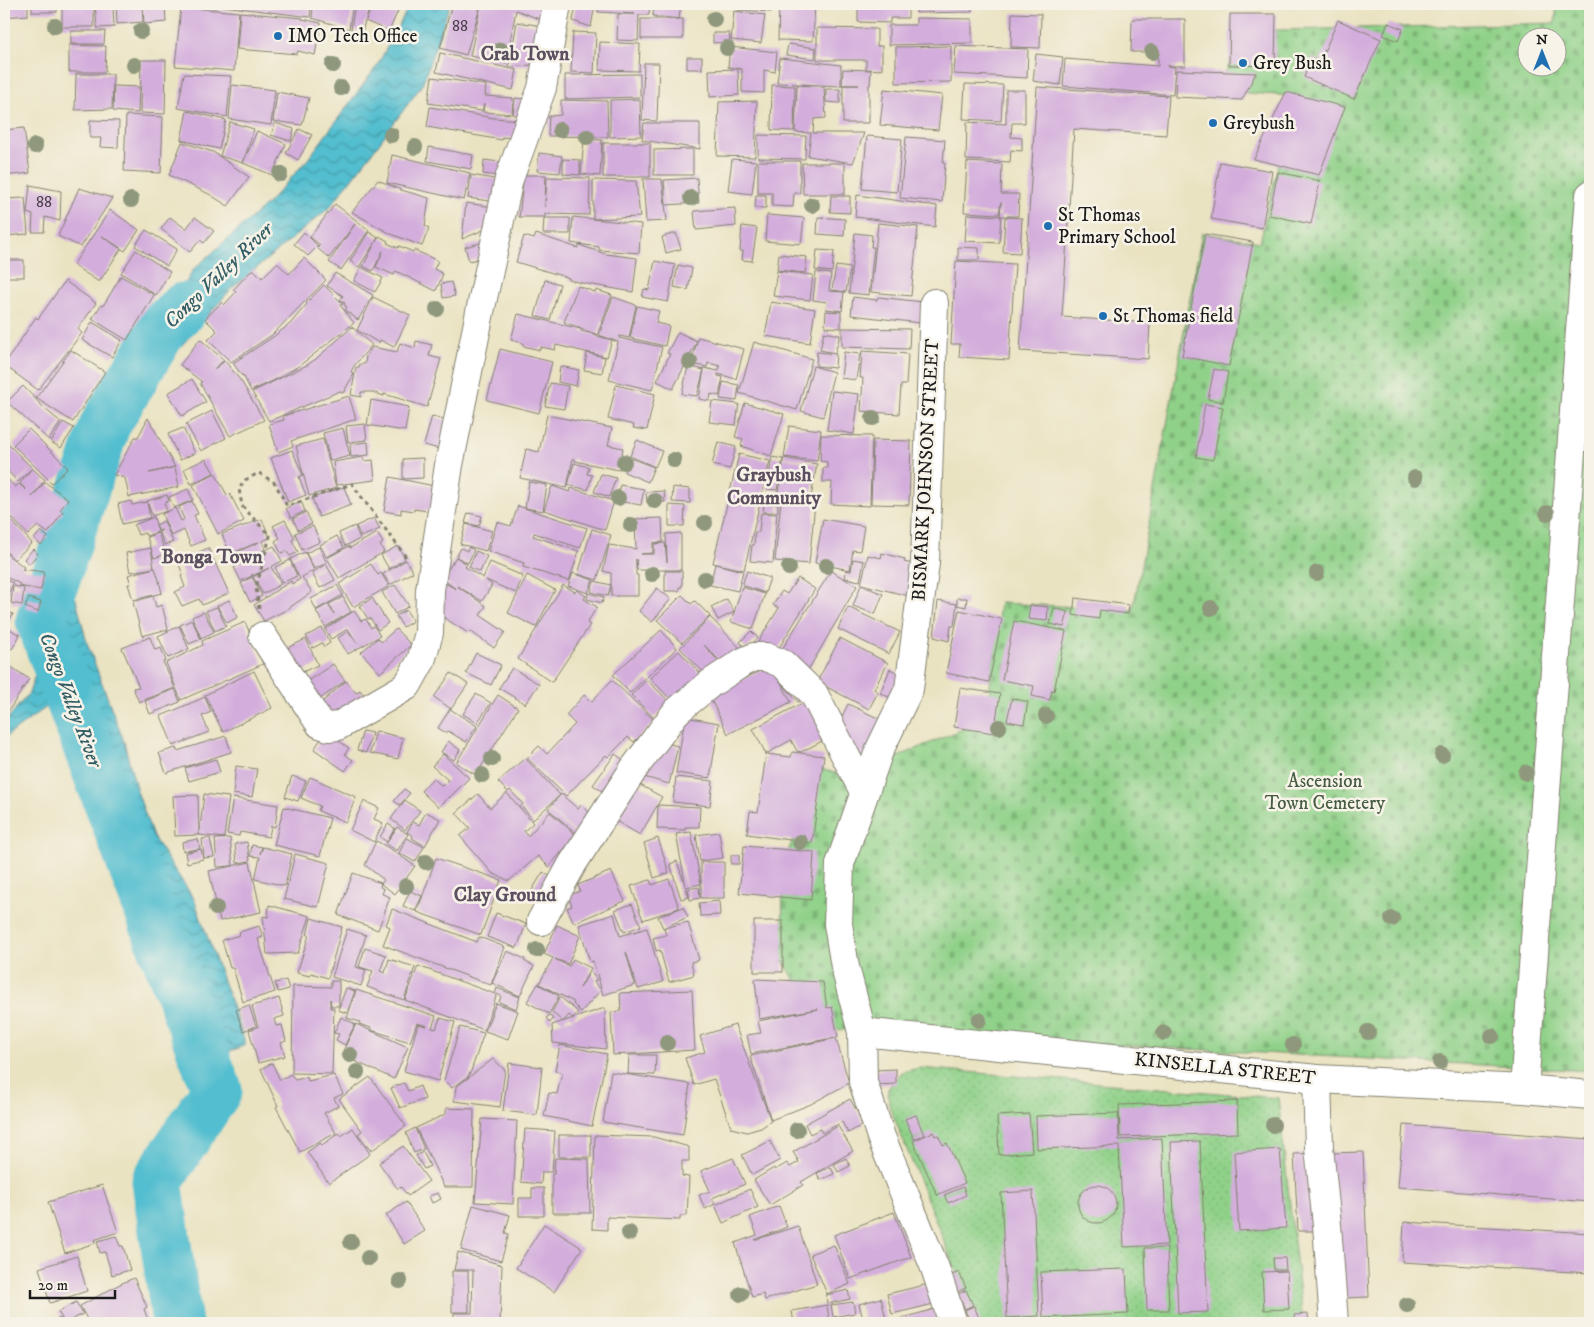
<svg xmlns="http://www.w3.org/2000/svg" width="1594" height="1327" font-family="'IM FELL DW Pica',serif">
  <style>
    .cemetery { fill: url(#cemetery-stones); stroke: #567652; fill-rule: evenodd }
    .park { fill: url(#park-dots); stroke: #567652 }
    .water { fill: url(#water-waves); stroke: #386d76 }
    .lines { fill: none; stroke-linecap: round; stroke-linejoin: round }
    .river { stroke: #53becf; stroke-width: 51 }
    .building { fill: #d3addc }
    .minor-casing { stroke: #83806f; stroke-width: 30 }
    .path { stroke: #83806f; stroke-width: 3; stroke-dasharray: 4 4; stroke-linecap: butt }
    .minor { stroke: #fff; stroke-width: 28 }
    .tree { fill: #8f987c }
    .poi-dot { fill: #1f6fb2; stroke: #f7f3e8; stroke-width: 2 }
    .labels { text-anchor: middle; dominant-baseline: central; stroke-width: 5; stroke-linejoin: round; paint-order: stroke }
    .number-label { font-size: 16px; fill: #4a404c }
    .poi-label { font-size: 19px; fill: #1c1c1c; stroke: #f7f3e8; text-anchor: start }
    .street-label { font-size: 19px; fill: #1c1c1c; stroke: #f7f3e8 }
    .park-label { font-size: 19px; fill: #455b42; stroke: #f7f3e8 }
    .neighbourhood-label { font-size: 20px; font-weight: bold; fill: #5c4f5f; stroke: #f7f3e8 }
    .water-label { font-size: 20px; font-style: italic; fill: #325d64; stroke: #f7f3e8 }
  </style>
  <defs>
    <pattern id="cemetery-stones" width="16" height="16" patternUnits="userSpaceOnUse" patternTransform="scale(1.25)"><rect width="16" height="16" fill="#90d189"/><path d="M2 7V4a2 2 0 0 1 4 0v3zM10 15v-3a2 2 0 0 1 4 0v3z" fill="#7cb376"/></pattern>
    <pattern id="park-dots" width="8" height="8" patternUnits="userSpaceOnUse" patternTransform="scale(1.25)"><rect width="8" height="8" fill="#90d189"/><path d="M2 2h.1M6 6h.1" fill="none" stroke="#7cb376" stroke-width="1.8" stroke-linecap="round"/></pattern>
    <pattern id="water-waves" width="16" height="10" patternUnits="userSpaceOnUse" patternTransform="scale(1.25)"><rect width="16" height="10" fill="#53becf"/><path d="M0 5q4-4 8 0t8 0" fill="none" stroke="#449aa7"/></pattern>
  </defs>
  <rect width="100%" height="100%" fill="#f7f3e8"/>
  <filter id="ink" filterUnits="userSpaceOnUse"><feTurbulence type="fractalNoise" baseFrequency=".02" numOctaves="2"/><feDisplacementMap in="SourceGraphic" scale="10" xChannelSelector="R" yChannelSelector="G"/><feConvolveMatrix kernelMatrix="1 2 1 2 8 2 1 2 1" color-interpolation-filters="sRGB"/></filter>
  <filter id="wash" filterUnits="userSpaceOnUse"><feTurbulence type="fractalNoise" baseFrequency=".0096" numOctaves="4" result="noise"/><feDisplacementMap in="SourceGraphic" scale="20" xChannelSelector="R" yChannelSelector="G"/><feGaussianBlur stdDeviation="1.12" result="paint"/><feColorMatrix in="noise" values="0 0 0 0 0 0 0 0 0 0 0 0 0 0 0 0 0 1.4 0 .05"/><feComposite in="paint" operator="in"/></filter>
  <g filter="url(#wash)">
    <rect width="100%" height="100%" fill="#eae3c2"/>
    <path class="cemetery" d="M 1557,4 L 1590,4 L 1590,1071 L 825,1029 L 782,959 L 783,865 L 820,769 L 851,777 L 986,719 L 1000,603 L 1133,610 L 1202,233 L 1260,242 L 1294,96 L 1217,91 L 1244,31 L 1555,23 ZM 1526,38 L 1556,38 L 1556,68 L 1526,68 Z"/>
    <path class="park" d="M 919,1068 L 1278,1098 L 1303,1321 L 1298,1323 L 977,1323 L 889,1105 L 888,1089 L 902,1072 Z"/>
    <path class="water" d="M 410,4 L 450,4 L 422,85 L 371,154 L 329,208 L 231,289 L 169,360 L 145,395 L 110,437 L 104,492 L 73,588 L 87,643 L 124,742 L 136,788 L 153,837 L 194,899 L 246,1045 L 220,1055 L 176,934 L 109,767 L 88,703 L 70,690 L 4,738 L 4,723 L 29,693 L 49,633 L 59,581 L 84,493 L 119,404 L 193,270 L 269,202 L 308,159 L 377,66 Z"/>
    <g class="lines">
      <path class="river" d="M 177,1323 L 157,1181 L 217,1090 L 41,621 L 105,425 L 164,326 L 183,308"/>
    </g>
    <g id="blocks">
      <g class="building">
        <path d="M 4,4 L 28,4 L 28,15 L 4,17 Z"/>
        <rect x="32" y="4" width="25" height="8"/>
        <rect x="62" y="4" width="32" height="23"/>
        <path d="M 95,4 L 113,4 L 114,27 L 97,28 Z"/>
        <path d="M 116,4 L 142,4 L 143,22 L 117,24 Z"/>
        <path d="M 143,4 L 165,4 L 166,22 L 144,24 Z"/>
        <path d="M 185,4 L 216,4 L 216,8 L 184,5 Z"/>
        <path d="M 223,4 L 311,4 L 310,17 L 223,6 Z"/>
        <path d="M 313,4 L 353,4 L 349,29 L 312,18 Z"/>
        <path d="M 355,4 L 370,4 L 366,20 L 373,4 L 401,4 L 389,31 L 365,21 L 362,32 L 351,29 Z"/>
        <path d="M 452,4 L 481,4 L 466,55 L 440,48 Z"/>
        <path d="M 481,4 L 535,4 L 548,9 L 544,21 L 516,10 L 506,63 L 470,56 Z"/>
        <path d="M 576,4 L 595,4 L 591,27 L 573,21 Z"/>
        <path d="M 598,4 L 650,4 L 649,15 L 639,15 L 638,41 L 617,40 L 618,14 L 635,14 L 598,12 Z"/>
        <path d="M 654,4 L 681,4 L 679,19 L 653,16 Z"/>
        <path d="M 738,4 L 771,4 L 771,12 L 738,10 Z"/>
        <path d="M 779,4 L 815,4 L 813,41 L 778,40 Z"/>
        <path d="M 858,4 L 908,4 L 908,18 L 890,18 L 890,23 L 858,22 Z"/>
        <path d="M 916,4 L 972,4 L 972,12 L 916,13 Z"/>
        <path d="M 181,7 L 239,12 L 234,71 L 175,66 Z"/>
        <path d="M 734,11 L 765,15 L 761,43 L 731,40 Z"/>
        <path d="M 240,12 L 302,18 L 302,19 L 321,23 L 315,55 L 298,51 L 297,54 L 237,49 Z"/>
        <path d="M 1012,13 L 1041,14 L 1040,48 L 1011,47 Z"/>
        <path d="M 1230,14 L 1276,14 L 1275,66 L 1229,65 Z"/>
        <path d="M 916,18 L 972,19 L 972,43 L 889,45 L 889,25 L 916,25 Z"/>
        <rect x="641" y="19" width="42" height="20"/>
        <path d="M 1132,19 L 1185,19 L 1185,66 L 1167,66 L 1175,67 L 1173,95 L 1063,86 L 1065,59 L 1158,66 L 1158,52 L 1131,52 Z"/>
        <path d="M 1338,20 L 1381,39 L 1354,99 L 1304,77 L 1312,58 L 1320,61 Z"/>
        <path d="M 517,22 L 549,27 L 542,64 L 509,67 Z"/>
        <path d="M 1388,23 L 1403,29 L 1398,41 L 1383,35 Z"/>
        <path d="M 817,28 L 877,29 L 877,46 L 882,46 L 882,70 L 866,69 L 866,60 L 817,60 Z"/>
        <path d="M 71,31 L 105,31 L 104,44 L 71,44 Z"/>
        <path d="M 573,32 L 596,33 L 594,73 L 571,72 Z"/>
        <path d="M 713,33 L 729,33 L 730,42 L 713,43 Z"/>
        <path d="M 600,42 L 640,44 L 639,71 L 599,70 Z"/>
        <path d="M 788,44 L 816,48 L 815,59 L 786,55 Z"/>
        <path d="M 69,45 L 106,46 L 105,72 L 69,72 Z"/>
        <path d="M 951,46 L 951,82 L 896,83 L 896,47 Z"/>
        <path d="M 956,46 L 1028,49 L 1027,78 L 954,74 Z"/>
        <path d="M 730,47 L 777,52 L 775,72 L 764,70 L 764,93 L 742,92 L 742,69 L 728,67 Z"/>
        <path d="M 440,53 L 517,70 L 513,90 L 436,72 Z"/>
        <path d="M 1036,54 L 1063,57 L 1060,85 L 1033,81 Z"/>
        <rect x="687" y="57" width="15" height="12"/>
        <path d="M 780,58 L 841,65 L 841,86 L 777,83 Z"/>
        <path d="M 141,60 L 166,60 L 165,114 L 140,113 Z"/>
        <path d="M 644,63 L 659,63 L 657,121 L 642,120 Z"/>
        <path d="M 738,69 L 739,95 L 710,97 L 709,70 Z"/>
        <path d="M 843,69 L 871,70 L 870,85 L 869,85 L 869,123 L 843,123 L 843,85 L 859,85 L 842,85 Z"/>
        <path d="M 1176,70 L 1256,73 L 1242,100 L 1175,97 Z"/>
        <path d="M 76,74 L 113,74 L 112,109 L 75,110 Z"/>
        <path d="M 184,74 L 231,76 L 227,117 L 178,108 Z"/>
        <path d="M 640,74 L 640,97 L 565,99 L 565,75 Z"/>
        <path d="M 432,77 L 486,85 L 485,96 L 513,98 L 512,114 L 483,112 L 484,104 L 482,111 L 428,103 Z"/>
        <path d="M 965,84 L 1003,85 L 1001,121 L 963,119 Z"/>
        <path d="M 232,85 L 275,90 L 271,125 L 229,119 Z"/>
        <path d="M 772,85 L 795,86 L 794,131 L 771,130 Z"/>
        <path d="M 797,85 L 824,87 L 826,118 L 814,119 L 813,133 L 864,133 L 853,163 L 808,156 L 811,133 L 795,132 Z"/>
        <path d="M 114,86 L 139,87 L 138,113 L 113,111 Z"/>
        <path d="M 1037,87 L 1169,96 L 1166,135 L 1074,129 L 1062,317 L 1150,323 L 1148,359 L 1020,351 Z"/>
        <path d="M 826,89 L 840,89 L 840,103 L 826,102 Z"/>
        <path d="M 884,89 L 942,95 L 938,130 L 880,125 Z"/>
        <path d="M 1006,90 L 1025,90 L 1025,123 L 1012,123 L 1011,137 L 1022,138 L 1022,151 L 1011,150 L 1010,162 L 966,160 L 967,122 L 1006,124 Z"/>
        <path d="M 277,92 L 309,98 L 302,125 L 273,121 Z"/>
        <path d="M 1286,92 L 1345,107 L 1319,175 L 1254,159 Z"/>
        <path d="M 515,98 L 532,100 L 530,116 L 513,115 Z"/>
        <path d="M 640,99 L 641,136 L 610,137 L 610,100 Z"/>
        <path d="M 561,100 L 607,101 L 608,137 L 548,136 L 549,116 L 561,115 Z"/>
        <path d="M 757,101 L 755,157 L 717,156 L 719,102 Z"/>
        <path d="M 430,107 L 494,118 L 522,120 L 520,139 L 502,137 L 502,140 L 427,127 Z"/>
        <path d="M 187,111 L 226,120 L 219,149 L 181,140 Z"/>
        <path d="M 126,115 L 163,117 L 161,173 L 124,171 Z"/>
        <path d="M 90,120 L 119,121 L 118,148 L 100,147 L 101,138 L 90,138 Z"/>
        <path d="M 230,122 L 254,129 L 243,163 L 257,131 L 286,144 L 272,175 L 243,163 L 220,156 Z"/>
        <path d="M 275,123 L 294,129 L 291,141 L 271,135 Z"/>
        <path d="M 644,123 L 700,123 L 700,149 L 642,140 Z"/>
        <path d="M 24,128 L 30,173 L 4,176 L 4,130 Z"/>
        <path d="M 299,129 L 312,135 L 298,160 L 286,153 Z"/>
        <path d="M 758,135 L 806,136 L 805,159 L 758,158 Z"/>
        <path d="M 867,136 L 902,139 L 897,192 L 862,189 Z"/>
        <path d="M 906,137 L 945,140 L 943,163 L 945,163 L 942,202 L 900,198 Z"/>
        <path d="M 584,139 L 602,140 L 600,176 L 581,174 Z"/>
        <path d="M 182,142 L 213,152 L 249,177 L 228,206 L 209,194 L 169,175 Z"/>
        <rect x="603" y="143" width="47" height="34"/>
        <path d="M 429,147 L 473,155 L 471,169 L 427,161 Z"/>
        <path d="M 693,149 L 693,175 L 654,175 L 654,150 Z"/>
        <path d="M 539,153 L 562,156 L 560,173 L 537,171 Z"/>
        <path d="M 392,155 L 470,173 L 464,200 L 387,183 Z"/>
        <path d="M 563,159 L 580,160 L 580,175 L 563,174 Z"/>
        <path d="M 732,159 L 756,161 L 752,194 L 728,191 Z"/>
        <path d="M 484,160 L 508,163 L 506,177 L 483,174 Z"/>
        <path d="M 758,161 L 800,161 L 800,193 L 794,193 L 793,207 L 772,206 L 772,193 L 758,193 Z"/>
        <path d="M 967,162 L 1002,164 L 1001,194 L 1019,194 L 1018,216 L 1000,216 L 1001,202 L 999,214 L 964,212 Z"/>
        <path d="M 1220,162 L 1272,171 L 1262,228 L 1211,219 Z"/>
        <path d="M 802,163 L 845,163 L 845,194 L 803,194 Z"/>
        <path d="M 1278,172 L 1320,181 L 1311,224 L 1269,215 Z"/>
        <path d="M 471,175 L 506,181 L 503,203 L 468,198 Z"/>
        <path d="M 524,175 L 546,175 L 545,207 L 547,177 L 590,178 L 589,215 L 545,214 L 545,217 L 519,217 Z"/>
        <path d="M 697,178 L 699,203 L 666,205 L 664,180 Z"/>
        <path d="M 643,179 L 662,179 L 667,221 L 646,222 Z"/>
        <path d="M 378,180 L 401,190 L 429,198 L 425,226 L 429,228 L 422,246 L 391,234 L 352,212 Z"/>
        <path d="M 593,180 L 636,181 L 640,217 L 593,219 Z"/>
        <path d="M 30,185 L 61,191 L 60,221 L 45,217 L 44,232 L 32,232 L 33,215 L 27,213 Z"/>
        <path d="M 79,188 L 112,198 L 81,247 L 58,236 Z"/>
        <path d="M 756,195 L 766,195 L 766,208 L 755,208 Z"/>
        <path d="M 857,195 L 937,206 L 935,227 L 855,217 Z"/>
        <path d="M 831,196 L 850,196 L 850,213 L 830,212 Z"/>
        <path d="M 25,198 L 28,234 L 6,236 L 4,199 Z"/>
        <path d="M 466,203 L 493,207 L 493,226 L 462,239 Z"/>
        <path d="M 335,204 L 369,230 L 341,270 L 329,262 L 355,224 L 329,258 L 317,248 L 320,245 L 310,237 Z"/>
        <path d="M 735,208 L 736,226 L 696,230 L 694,211 Z"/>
        <path d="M 110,210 L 139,230 L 125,251 L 102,236 L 121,249 L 99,282 L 73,265 Z"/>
        <path d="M 967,214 L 1001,216 L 999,243 L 965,241 Z"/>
        <path d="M 767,215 L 804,218 L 801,244 L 765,241 Z"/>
        <path d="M 170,217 L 186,229 L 195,217 L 214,231 L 204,243 L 200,240 L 190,252 L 161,229 Z"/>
        <path d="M 573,217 L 641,224 L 639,253 L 599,250 L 599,247 L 571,243 Z"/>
        <path d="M 818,217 L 845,219 L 844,236 L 817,234 Z"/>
        <path d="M 1005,217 L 1022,218 L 1020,253 L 1003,252 Z"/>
        <path d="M 544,218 L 570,218 L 570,234 L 543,234 Z"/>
        <path d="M 878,223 L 918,227 L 911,296 L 871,292 Z"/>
        <path d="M 742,226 L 757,228 L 752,261 L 742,260 L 743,251 L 740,251 Z"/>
        <path d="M 146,230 L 177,249 L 167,266 L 135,246 Z"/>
        <path d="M 304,232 L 318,246 L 308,256 L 294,244 Z"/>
        <path d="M 369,232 L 378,238 L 359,267 L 350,261 Z"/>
        <path d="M 676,233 L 681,249 L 666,253 L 662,237 Z"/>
        <path d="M 855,233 L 872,235 L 871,247 L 874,247 L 869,295 L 849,293 Z"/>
        <path d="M 536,234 L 578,248 L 579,245 L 606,254 L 637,258 L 633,292 L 582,283 L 569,280 L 569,278 L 516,262 L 524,236 L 534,239 Z"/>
        <path d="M 1205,234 L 1253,242 L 1229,366 L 1182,356 Z"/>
        <path d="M 379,236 L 388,241 L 387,243 L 398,248 L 399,246 L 413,252 L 414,250 L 438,261 L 434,269 L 443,274 L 436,291 L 396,271 L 394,275 L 376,267 L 383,251 L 373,271 L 363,266 Z"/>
        <path d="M 484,242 L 487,257 L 469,261 L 465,247 Z"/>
        <path d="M 958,247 L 979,248 L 979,260 L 958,260 Z"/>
        <path d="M 136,250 L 170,272 L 156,295 L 121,273 Z"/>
        <path d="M 817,250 L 834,251 L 832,272 L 815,270 Z"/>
        <path d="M 779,254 L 807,257 L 805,273 L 777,270 Z"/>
        <path d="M 304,258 L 326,280 L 272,335 L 231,362 L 208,340 L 217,331 L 205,319 L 222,302 L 224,305 L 236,292 L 233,290 L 253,269 L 262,278 L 277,263 L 289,274 Z"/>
        <rect x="4" y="260" width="20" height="17"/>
        <path d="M 655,261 L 675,265 L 668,302 L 642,297 L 644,289 L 649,290 Z"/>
        <path d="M 956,261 L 1015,264 L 1009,360 L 959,357 L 960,344 L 951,344 Z"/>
        <path d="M 678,265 L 692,268 L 688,290 L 674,287 Z"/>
        <path d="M 836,266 L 850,268 L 846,292 L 832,290 Z"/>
        <path d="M 361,267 L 383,278 L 375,292 L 354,281 Z"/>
        <path d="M 777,271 L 813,275 L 810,300 L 773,296 Z"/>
        <path d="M 816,272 L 831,274 L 829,291 L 844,292 L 842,311 L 826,309 L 827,302 L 813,300 Z"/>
        <path d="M 335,273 L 373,295 L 358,320 L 345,310 L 347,307 L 344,305 L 345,303 L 340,300 L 343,296 L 327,286 Z"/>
        <path d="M 121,276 L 154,295 L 127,340 L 92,319 L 101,305 L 103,306 Z"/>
        <path d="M 545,280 L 560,284 L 550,320 L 535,316 Z"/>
        <path d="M 65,281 L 96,303 L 78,329 L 82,333 L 38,390 L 4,365 L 36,317 L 38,319 Z"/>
        <path d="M 451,282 L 455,296 L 443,298 L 441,284 Z"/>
        <path d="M 324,285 L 343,304 L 340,305 L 354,323 L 299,366 L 273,381 L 251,391 L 243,375 L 242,376 L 233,363 L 273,337 L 290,324 L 307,304 L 306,303 Z"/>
        <path d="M 578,286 L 595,292 L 596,290 L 612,295 L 597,336 L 612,340 L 607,357 L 556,345 L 555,350 L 541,347 L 540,350 L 523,346 L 523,343 L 511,340 L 518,314 L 581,329 L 581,331 L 598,335 L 564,322 Z"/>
        <path d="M 373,297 L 410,315 L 394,347 L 380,340 L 379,343 L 357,330 Z"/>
        <path d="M 613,297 L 636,305 L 629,338 L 620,336 L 619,338 L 662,347 L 652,390 L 609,380 L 618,342 L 599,335 Z"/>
        <path d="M 853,297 L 877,300 L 878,297 L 923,302 L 920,323 L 851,315 Z"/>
        <path d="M 771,302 L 815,309 L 810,343 L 765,336 Z"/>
        <path d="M 637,306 L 659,311 L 656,323 L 669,326 L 665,346 L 630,338 Z"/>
        <path d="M 826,311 L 841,312 L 841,328 L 825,327 Z"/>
        <path d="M 92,322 L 122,340 L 112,357 L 82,340 Z"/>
        <path d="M 352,327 L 372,345 L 354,366 L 351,372 L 354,374 L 343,393 L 340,391 L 269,421 L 252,392 L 307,365 L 316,359 Z"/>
        <path d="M 842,328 L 910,329 L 909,349 L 842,347 Z"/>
        <path d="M 678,332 L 697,341 L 673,389 L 657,381 L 670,354 L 667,353 Z"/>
        <path d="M 824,332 L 840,335 L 835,353 L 820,350 Z"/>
        <path d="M 698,337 L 744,349 L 736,379 L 718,374 L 718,376 L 723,377 L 719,396 L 711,394 L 710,401 L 699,399 L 704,368 L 719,371 L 720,366 L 708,363 L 707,367 L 691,364 Z"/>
        <path d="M 200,339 L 224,360 L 214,369 L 225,361 L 241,381 L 264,420 L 230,436 L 200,383 L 202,382 L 180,365 Z"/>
        <path d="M 416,341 L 432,345 L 429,356 L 441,359 L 427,407 L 384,394 L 384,396 L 372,392 L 361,392 L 361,397 L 351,395 L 356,367 L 359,367 L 360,364 L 365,364 L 366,356 L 372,347 L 397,352 L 400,343 L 415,348 Z"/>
        <path d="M 754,342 L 812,359 L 797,410 L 739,393 Z"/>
        <path d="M 500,349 L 552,362 L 539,413 L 487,400 Z"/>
        <path d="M 71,350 L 105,372 L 73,422 L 36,398 Z"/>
        <path d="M 862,351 L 908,354 L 906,385 L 901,385 L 899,414 L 861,411 L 863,378 L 860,378 Z"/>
        <path d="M 817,352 L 836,354 L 835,368 L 816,366 Z"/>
        <path d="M 844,352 L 860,354 L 856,380 L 841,378 Z"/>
        <path d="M 587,353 L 605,357 L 602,373 L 584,370 Z"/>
        <path d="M 560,366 L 579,370 L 576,386 L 558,382 Z"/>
        <path d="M 688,366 L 704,370 L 697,396 L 682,394 Z"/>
        <path d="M 813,366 L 834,372 L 823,417 L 801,411 Z"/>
        <path d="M 1214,369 L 1228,372 L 1223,402 L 1208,399 Z"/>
        <path d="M 192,379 L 206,402 L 182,416 L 168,393 Z"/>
        <path d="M 723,382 L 739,385 L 737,401 L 720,399 Z"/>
        <path d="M 550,383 L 568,386 L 564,409 L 545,406 Z"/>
        <path d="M 616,385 L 655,394 L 647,430 L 633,428 L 634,425 L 608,419 Z"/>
        <path d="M 23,386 L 46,410 L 61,422 L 49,440 L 7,402 Z"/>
        <path d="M 832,391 L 859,394 L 854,434 L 827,430 Z"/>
        <path d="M 349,396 L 356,419 L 291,441 L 293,446 L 278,452 L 269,424 L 284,420 L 283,416 Z"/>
        <path d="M 371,400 L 409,407 L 405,431 L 367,425 Z"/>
        <path d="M 712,401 L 739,404 L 736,425 L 709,422 Z"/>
        <path d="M 745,403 L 784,414 L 771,456 L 741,446 L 743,439 L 735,437 Z"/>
        <path d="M 1205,404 L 1223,407 L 1213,460 L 1196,457 Z"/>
        <path d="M 212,411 L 226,438 L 201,451 L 186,424 Z"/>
        <path d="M 547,415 L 612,428 L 608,445 L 623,448 L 619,470 L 575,461 L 575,459 L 573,458 L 567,488 L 520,478 L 526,449 L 539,452 Z"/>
        <path d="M 432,416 L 451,421 L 443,450 L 424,445 Z"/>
        <path d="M 148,418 L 175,467 L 149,473 L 175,467 L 179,487 L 129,497 L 125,478 L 114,475 L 135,437 L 138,437 Z"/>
        <path d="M 63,422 L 74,428 L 61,448 L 51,442 Z"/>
        <path d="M 365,424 L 367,440 L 348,442 L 346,426 Z"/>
        <path d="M 789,426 L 821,430 L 817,461 L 784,457 Z"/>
        <path d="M 183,428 L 195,453 L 180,460 L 168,434 Z"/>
        <path d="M 343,428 L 350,456 L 330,461 L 323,433 Z"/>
        <path d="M 29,429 L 68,468 L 52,483 L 13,445 Z"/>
        <path d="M 821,435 L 872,436 L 870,506 L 831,504 L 832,482 L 823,482 L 823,468 L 827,468 L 827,462 L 820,461 Z"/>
        <path d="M 323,439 L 336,488 L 309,496 L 296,446 Z"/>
        <path d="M 4,440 L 32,468 L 18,482 L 4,467 Z"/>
        <path d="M 637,440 L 662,451 L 655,467 L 630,456 Z"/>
        <path d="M 873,440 L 911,441 L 909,505 L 871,504 Z"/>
        <path d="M 368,442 L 369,455 L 351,457 L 350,444 Z"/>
        <path d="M 718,442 L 736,447 L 730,469 L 712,465 Z"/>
        <path d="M 292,450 L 303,475 L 299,477 L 306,495 L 288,502 L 271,458 Z"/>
        <path d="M 739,454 L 770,461 L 744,570 L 713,563 Z"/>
        <path d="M 363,457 L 364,461 L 373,460 L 375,480 L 336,485 L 333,462 Z"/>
        <path d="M 772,457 L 783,459 L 777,490 L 767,489 Z"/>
        <path d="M 423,458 L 423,478 L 403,479 L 403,459 Z"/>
        <path d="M 630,458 L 654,467 L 648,482 L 624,472 Z"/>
        <path d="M 784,458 L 817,464 L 810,503 L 777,497 Z"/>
        <path d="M 206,459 L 214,473 L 191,484 L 184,469 Z"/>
        <path d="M 574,463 L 589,467 L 587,474 L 592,475 L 588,490 L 568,485 Z"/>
        <path d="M 32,468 L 45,480 L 32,497 L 45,482 L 68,499 L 60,510 L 63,512 L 48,533 L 38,526 L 28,535 L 4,509 L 4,475 L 15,487 L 19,484 L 26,490 L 20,483 Z"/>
        <path d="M 215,473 L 227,495 L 230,494 L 244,521 L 218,534 L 193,485 Z"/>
        <path d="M 601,474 L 616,478 L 609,497 L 594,492 Z"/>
        <path d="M 390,477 L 444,488 L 440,513 L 414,509 L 414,511 L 401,509 L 401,514 L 384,511 Z"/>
        <path d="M 529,482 L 547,485 L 543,511 L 525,508 Z"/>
        <path d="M 620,485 L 644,489 L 641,505 L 617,501 Z"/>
        <path d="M 552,486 L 570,492 L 571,488 L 614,501 L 605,530 L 544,510 Z"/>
        <path d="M 344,487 L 351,505 L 319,517 L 312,498 Z"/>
        <path d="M 673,487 L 690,489 L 690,503 L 672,502 Z"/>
        <path d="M 188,489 L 193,500 L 174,508 L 169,497 Z"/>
        <path d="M 664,491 L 665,502 L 647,503 L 646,492 Z"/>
        <path d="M 167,495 L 169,501 L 164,503 L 167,511 L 152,516 L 147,501 Z"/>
        <path d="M 781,500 L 815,503 L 809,564 L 775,561 Z"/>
        <path d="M 131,501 L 132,505 L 147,502 L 150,518 L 122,524 L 118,504 Z"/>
        <path d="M 192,501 L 198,514 L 194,515 L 205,540 L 191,546 L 184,530 L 171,536 L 162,514 L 175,508 L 181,521 L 184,519 L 179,507 Z"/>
        <path d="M 301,501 L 305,511 L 291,518 L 286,508 Z"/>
        <path d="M 764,504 L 778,504 L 778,512 L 763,512 Z"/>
        <path d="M 669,505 L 685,506 L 684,526 L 669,526 Z"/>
        <path d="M 518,506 L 587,528 L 580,548 L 534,533 L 533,536 L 579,551 L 569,581 L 523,567 L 524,563 L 488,551 L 497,522 L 511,526 Z"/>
        <path d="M 4,512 L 32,543 L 14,560 L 4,549 Z"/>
        <path d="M 306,512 L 312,524 L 298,530 L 293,519 Z"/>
        <path d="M 468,513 L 482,516 L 479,526 L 465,523 Z"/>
        <path d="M 761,513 L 777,514 L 773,563 L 750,561 L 752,545 L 754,545 L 755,532 L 759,532 Z"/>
        <path d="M 154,517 L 158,532 L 146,536 L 145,533 L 138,535 L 134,525 Z"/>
        <path d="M 374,518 L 380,529 L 361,537 L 356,526 Z"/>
        <path d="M 662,518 L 663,542 L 653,543 L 653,553 L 641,554 L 654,554 L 654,544 L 665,543 L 667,562 L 666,534 L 681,533 L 681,570 L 637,570 L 636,559 L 636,575 L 638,575 L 638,596 L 611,596 L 611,573 L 603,571 L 609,545 L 636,549 L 635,519 Z"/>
        <path d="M 262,519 L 270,538 L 262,541 L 265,549 L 261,552 L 274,546 L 282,561 L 271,567 L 281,584 L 263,594 L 253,577 L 269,568 L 252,576 L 252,574 L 252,576 L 241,581 L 234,567 L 255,557 L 234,565 L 230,555 L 259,542 L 230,554 L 222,534 Z"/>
        <path d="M 823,519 L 864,526 L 860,551 L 853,550 L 850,570 L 815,563 Z"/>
        <path d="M 285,520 L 295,538 L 292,540 L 298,552 L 290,556 L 286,551 L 281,553 L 275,541 L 280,538 L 273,526 Z"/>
        <path d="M 164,521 L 173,542 L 165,545 L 159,532 L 162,530 L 159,531 L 156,525 Z"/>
        <path d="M 466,524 L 492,531 L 486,551 L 460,544 Z"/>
        <path d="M 313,526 L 320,542 L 302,550 L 295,533 Z"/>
        <path d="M 355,526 L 360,539 L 345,546 L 339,533 Z"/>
        <path d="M 592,529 L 611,535 L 597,580 L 578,574 Z"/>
        <path d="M 41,531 L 48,537 L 41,545 L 34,539 Z"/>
        <path d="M 158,533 L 166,554 L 154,558 L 147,537 Z"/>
        <path d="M 377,533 L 383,543 L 380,545 L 384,552 L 339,578 L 327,558 L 349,546 L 350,548 Z"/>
        <path d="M 337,536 L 344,548 L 326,557 L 320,545 Z"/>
        <path d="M 398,546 L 405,559 L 389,569 L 381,555 Z"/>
        <path d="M 319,547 L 327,563 L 314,569 L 306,553 Z"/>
        <path d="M 469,547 L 474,550 L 468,563 L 456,557 L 461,548 L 467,551 Z"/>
        <path d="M 151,548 L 154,568 L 130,572 L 126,553 Z"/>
        <path d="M 208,548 L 229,593 L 202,605 L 199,599 L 182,606 L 175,592 L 185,587 L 181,576 L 183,575 L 178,562 Z"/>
        <path d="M 33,549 L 38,554 L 29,564 L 24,559 Z"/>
        <path d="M 476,551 L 487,556 L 480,572 L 469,567 Z"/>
        <path d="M 4,552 L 24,567 L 22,569 L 44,572 L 41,590 L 19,586 L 20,584 L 4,576 Z"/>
        <path d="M 305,552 L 314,570 L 302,577 L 312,592 L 286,610 L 264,621 L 254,605 L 291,581 L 292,584 L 300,579 L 290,559 Z"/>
        <path d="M 882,553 L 905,559 L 904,562 L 917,565 L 909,596 L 861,584 L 868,555 L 881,558 Z"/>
        <path d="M 456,557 L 467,564 L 465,567 L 483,578 L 490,562 L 523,576 L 516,593 L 486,580 L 492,585 L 482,601 L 457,586 L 486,606 L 480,615 L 505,632 L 494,648 L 470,631 L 468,633 L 435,612 L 436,595 L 445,583 L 456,589 L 442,579 Z"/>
        <path d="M 853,559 L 864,561 L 860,581 L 845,578 L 846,570 L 851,571 Z"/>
        <path d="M 290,560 L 297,576 L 282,583 L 275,567 Z"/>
        <path d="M 406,560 L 413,572 L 390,585 L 383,574 Z"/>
        <path d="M 326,564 L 335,580 L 320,588 L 312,573 Z"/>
        <path d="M 371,564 L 378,575 L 381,573 L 389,586 L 353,607 L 339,584 Z"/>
        <path d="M 715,564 L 743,571 L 738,591 L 710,585 Z"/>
        <path d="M 154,568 L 155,568 L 158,577 L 162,593 L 133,600 L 128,584 L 131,584 L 128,575 Z"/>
        <path d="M 665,571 L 682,571 L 682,587 L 679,587 L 679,591 L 665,591 Z"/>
        <path d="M 747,571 L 770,578 L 765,593 L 742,585 Z"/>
        <path d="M 831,571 L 857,586 L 807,672 L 779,654 Z"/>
        <path d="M 573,573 L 593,580 L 588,593 L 568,586 Z"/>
        <path d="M 527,575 L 555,590 L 536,627 L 508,613 Z"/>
        <path d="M 252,577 L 262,596 L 250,602 L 241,583 Z"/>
        <path d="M 798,578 L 815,589 L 774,656 L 756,645 L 779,608 L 773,605 L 782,591 L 787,594 Z"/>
        <path d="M 4,579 L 13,583 L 4,606 Z"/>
        <path d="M 594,581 L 611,585 L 608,596 L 591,592 Z"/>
        <path d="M 337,585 L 343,595 L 316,610 L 311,599 Z"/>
        <path d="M 395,585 L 409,606 L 395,614 L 382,592 Z"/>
        <path d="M 563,585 L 575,592 L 577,590 L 586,596 L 584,599 L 597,607 L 587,623 L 590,625 L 552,682 L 518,659 Z"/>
        <path d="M 861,585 L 883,594 L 875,614 L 853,606 Z"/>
        <path d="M 13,586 L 24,588 L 22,605 L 11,603 Z"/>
        <path d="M 742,587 L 765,594 L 753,629 L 731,622 Z"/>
        <path d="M 657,588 L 671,599 L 652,622 L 639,611 Z"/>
        <path d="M 588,593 L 604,597 L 602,603 L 587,599 Z"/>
        <path d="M 682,595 L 691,604 L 695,601 L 710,616 L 682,643 L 657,620 Z"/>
        <path d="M 153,596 L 156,607 L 162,605 L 168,629 L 142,636 L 133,602 Z"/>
        <path d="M 343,597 L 351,612 L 325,627 L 316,611 L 328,604 L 334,614 L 329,604 Z"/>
        <path d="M 29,598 L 41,602 L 38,612 L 25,607 Z"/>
        <path d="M 372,598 L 388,623 L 378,630 L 370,618 L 368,619 L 360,606 Z"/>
        <path d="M 957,598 L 967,598 L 966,607 L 957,605 Z"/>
        <path d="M 1075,598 L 1129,605 L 1128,614 L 1100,610 L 1099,619 L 1073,615 Z"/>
        <path d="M 727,599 L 734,612 L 718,620 L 711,607 Z"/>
        <path d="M 229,600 L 238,617 L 227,623 L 217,606 Z"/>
        <path d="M 938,601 L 957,604 L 954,626 L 951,626 L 949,641 L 934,637 Z"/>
        <path d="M 1030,605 L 1048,607 L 1047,621 L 1028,619 Z"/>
        <path d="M 217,607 L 226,626 L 215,631 L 206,611 Z"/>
        <path d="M 848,607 L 900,632 L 889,654 L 838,629 Z"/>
        <path d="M 1054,608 L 1068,612 L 1064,627 L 1050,624 Z"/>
        <path d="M 4,610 L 13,614 L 6,627 L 20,635 L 12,649 L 4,645 Z"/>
        <path d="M 406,610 L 413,621 L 403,627 L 396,616 Z"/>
        <path d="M 959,610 L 1002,619 L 989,682 L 946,673 Z"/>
        <path d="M 354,611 L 361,621 L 366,619 L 371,628 L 374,626 L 380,636 L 348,654 L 338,638 L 348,631 L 357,643 L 348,629 L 331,639 L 325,629 Z"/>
        <path d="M 204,612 L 214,632 L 201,638 L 192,617 Z"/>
        <path d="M 710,617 L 742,650 L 725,666 L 704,645 L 721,664 L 707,676 L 680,648 Z"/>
        <path d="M 192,620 L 201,639 L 189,644 L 180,625 Z"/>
        <path d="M 1014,621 L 1066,631 L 1054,691 L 1052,690 L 1050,700 L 1032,696 L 1034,686 L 1002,680 Z"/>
        <path d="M 245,622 L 263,664 L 181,700 L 166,663 L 203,645 L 202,641 Z"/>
        <path d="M 179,626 L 189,649 L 168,658 L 158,636 Z"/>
        <path d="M 322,628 L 330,643 L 324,647 L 322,643 L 313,648 L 306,636 Z"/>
        <path d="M 396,629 L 411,645 L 380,673 L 361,652 L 378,638 L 381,642 Z"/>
        <path d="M 661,630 L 677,648 L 630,693 L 613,675 Z"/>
        <path d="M 751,631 L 758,638 L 746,649 L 740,642 Z"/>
        <path d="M 150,637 L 155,650 L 161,648 L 166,661 L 163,662 L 175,688 L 139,702 L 133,688 L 139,687 L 122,648 Z"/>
        <path d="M 840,638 L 888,663 L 874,689 L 878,692 L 869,709 L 817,682 Z"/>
        <path d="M 306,639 L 318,665 L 289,678 L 277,653 Z"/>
        <path d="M 679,651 L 702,675 L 673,702 L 650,678 Z"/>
        <path d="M 476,653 L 501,665 L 491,685 L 466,673 Z"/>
        <path d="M 4,662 L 29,679 L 4,718 Z"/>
        <path d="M 333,664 L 345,681 L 316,702 L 303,684 Z"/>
        <path d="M 772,665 L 791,702 L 728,734 L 709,696 Z"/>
        <path d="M 512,668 L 539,684 L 525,704 L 499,688 Z"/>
        <path d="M 890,669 L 905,676 L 895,700 L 880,693 Z"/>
        <path d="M 254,671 L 272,708 L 223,732 L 205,695 Z"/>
        <path d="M 451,673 L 468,684 L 451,709 L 434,697 Z"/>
        <path d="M 791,673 L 807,695 L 798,702 L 780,681 Z"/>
        <path d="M 612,680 L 655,721 L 634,742 L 628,737 L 608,757 L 606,755 L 566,796 L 527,758 L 539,746 L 547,754 L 575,724 L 566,715 L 584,695 L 591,702 Z"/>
        <path d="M 647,680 L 670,702 L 654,718 L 631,695 Z"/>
        <path d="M 346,681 L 356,693 L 360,690 L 368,700 L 328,722 L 315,708 Z"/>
        <path d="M 960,688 L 1000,694 L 994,733 L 954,727 Z"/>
        <path d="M 175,689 L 180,702 L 150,714 L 145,701 Z"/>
        <path d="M 476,694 L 491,703 L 477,723 L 463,714 Z"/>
        <path d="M 498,695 L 518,708 L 476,775 L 456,763 Z"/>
        <path d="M 205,697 L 211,712 L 202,716 L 209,732 L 173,746 L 161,716 Z"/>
        <path d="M 1012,698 L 1028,702 L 1024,724 L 1007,721 Z"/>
        <path d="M 806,701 L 826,739 L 801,752 L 797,751 L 791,740 L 766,754 L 753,729 Z"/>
        <path d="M 848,704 L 882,720 L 863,761 L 835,731 Z"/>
        <path d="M 450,709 L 477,726 L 466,742 L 448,731 L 446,733 L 438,728 Z"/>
        <path d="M 685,717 L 719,723 L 710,778 L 676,773 Z"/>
        <path d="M 363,731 L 372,733 L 366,753 L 357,750 Z"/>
        <path d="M 376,731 L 403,738 L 398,759 L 370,753 Z"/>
        <path d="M 326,732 L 349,748 L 345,754 L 353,760 L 345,771 L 314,749 Z"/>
        <path d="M 226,736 L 231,752 L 166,773 L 159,753 L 176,748 L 177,751 Z"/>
        <path d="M 654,740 L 678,746 L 669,784 L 644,777 Z"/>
        <path d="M 448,741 L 460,750 L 454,760 L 441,752 Z"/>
        <path d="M 792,752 L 824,756 L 812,843 L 747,834 L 750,811 L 758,812 L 766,754 L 791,757 Z"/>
        <path d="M 443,754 L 469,778 L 449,798 L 448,797 L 438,807 L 421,791 L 433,778 L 442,786 L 448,780 L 432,766 Z"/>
        <path d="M 615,754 L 628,763 L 617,770 L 602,791 L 593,785 Z"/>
        <path d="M 525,758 L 560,795 L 533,820 L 521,806 L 523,804 L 510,790 L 508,792 L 498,782 Z"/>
        <path d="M 216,759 L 220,772 L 189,781 L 185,768 Z"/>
        <path d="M 236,766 L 257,769 L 252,797 L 233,794 Z"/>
        <path d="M 292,776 L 306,781 L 298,801 L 285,797 Z"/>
        <path d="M 310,777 L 356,797 L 346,822 L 318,811 L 320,806 L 301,798 Z"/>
        <path d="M 676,777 L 713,781 L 710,806 L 673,802 Z"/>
        <path d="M 635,782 L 662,797 L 640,835 L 614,820 Z"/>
        <path d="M 404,789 L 410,793 L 400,805 L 394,801 Z"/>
        <path d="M 507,793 L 533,823 L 524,831 L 528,836 L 550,812 L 576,835 L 549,867 L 538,856 L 509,881 L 492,873 L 460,836 L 470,828 L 456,813 L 478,794 L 490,808 Z"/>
        <path d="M 204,794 L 229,797 L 224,838 L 199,835 Z"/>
        <path d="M 561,794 L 578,809 L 581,805 L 590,813 L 576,833 L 548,809 Z"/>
        <path d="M 198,795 L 199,835 L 175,836 L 173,796 Z"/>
        <path d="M 233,798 L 278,805 L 275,827 L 271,826 L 269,837 L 240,832 L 239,836 L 227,834 Z"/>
        <path d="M 405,800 L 420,811 L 405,830 L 391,819 Z"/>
        <path d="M 364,801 L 379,808 L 374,819 L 383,823 L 374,842 L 350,830 Z"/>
        <path d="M 658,805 L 700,807 L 699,827 L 685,827 L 685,830 L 657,829 Z"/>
        <path d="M 284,807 L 330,818 L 320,856 L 274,845 Z"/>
        <path d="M 426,812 L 440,819 L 425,846 L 412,838 L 413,836 L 407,832 L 413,822 L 419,825 Z"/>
        <path d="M 388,824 L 395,828 L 387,842 L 380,837 Z"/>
        <path d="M 397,827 L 408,834 L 397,851 L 386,844 Z"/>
        <path d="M 691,832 L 701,884 L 701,862 L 724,862 L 724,898 L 701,898 L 701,884 L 686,887 L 676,834 Z"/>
        <path d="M 719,832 L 723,858 L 700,861 L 696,835 Z"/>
        <path d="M 210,838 L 214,857 L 204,858 L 202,839 Z"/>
        <path d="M 230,838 L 233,866 L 217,867 L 215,839 Z"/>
        <path d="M 407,838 L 424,847 L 415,862 L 399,853 Z"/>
        <path d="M 658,838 L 669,873 L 654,878 L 644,843 Z"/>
        <path d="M 198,839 L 200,849 L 183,851 L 182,842 Z"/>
        <path d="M 376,841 L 389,848 L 415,866 L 395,894 L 381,884 L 384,880 L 365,865 Z"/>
        <path d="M 247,842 L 250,861 L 237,863 L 235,844 Z"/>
        <path d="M 252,845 L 262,847 L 260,854 L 263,847 L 292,854 L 285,886 L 255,879 L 260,857 L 250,856 Z"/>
        <path d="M 744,846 L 814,852 L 811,900 L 739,893 Z"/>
        <path d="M 201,849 L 203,859 L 187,863 L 185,853 Z"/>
        <path d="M 295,854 L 329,863 L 318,907 L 284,899 Z"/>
        <rect x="731" y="855" width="8" height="9"/>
        <path d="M 436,858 L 501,880 L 481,935 L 417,912 Z"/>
        <path d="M 677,861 L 689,897 L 681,899 L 670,864 Z"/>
        <path d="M 250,862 L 261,912 L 220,921 L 209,871 Z"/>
        <path d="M 611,871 L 625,901 L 574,923 L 567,908 L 572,906 L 568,896 L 580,891 L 578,885 Z"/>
        <path d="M 543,872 L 565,886 L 554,903 L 532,890 Z"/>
        <path d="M 353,873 L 381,883 L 380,887 L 384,889 L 382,894 L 390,897 L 378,930 L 338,915 Z"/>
        <path d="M 669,879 L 679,908 L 643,920 L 631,886 L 650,880 L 652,885 Z"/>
        <path d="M 699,887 L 700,898 L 690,900 L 688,889 Z"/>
        <path d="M 410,891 L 422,896 L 415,911 L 403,906 Z"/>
        <path d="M 719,901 L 720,915 L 700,916 L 699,903 Z"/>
        <path d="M 632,904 L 641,926 L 624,932 L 615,910 Z"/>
        <path d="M 269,905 L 310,916 L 298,953 L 267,954 L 263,916 L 268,917 Z"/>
        <path d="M 683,907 L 688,917 L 663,928 L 658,917 Z"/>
        <path d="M 392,909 L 477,942 L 479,937 L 505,947 L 491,985 L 383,945 L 390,927 L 386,925 Z"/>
        <path d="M 496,913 L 526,924 L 517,948 L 487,937 Z"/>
        <path d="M 614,914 L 620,936 L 647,928 L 663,982 L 638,989 L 626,952 L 635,985 L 603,995 L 593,961 L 590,962 L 579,925 Z"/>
        <path d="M 311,918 L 342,927 L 328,978 L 311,973 L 310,976 L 297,973 L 309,935 L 307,935 Z"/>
        <rect x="754" y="921" width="29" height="51"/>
        <path d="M 688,922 L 699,960 L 691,962 L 694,975 L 669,982 L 660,950 L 656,951 L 653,938 L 666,935 L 664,928 Z"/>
        <path d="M 557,925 L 580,936 L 568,964 L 555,959 L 569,966 L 573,959 L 591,968 L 580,988 L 590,971 L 597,980 L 594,982 L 601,990 L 581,1012 L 573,1004 L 574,1002 L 539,984 L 553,958 L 544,954 Z"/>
        <path d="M 259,926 L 263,937 L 258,939 L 275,992 L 243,1002 L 233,968 L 230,968 L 222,940 L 240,935 L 239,932 Z"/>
        <path d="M 347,929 L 366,935 L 356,967 L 366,970 L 361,986 L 332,977 Z"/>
        <path d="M 365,948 L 386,955 L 380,971 L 385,973 L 389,959 L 415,967 L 404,1000 L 367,987 L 373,971 L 359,967 Z"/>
        <path d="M 507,951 L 525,959 L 524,961 L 534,966 L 520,996 L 492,983 Z"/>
        <path d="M 418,966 L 495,994 L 497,988 L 520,997 L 516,1009 L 499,1002 L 501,996 L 497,994 L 484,1030 L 405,1000 Z"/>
        <path d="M 755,979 L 823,982 L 827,1008 L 832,1007 L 838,1037 L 751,1054 L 747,1035 L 761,1033 L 758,1021 L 818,1009 L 759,1019 Z"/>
        <path d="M 286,980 L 289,989 L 278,992 L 275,983 Z"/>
        <path d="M 331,981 L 339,981 L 339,1006 L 331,1006 L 330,999 L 330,1008 L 334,1008 L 332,1074 L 292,1073 L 293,986 L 331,987 Z"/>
        <path d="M 538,984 L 559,996 L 549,1014 L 527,1002 Z"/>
        <path d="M 346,988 L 355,991 L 347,1013 L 338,1010 Z"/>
        <path d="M 356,990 L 436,1016 L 432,1028 L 436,1029 L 440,1018 L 455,1022 L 438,1081 L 404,1071 L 418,1024 L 427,1026 L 417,1023 L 410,1042 L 371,1030 L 371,1028 L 359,1024 L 360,1022 L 347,1018 Z"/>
        <path d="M 692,990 L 695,1050 L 613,1055 L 611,1012 L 621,1011 L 620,993 Z"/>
        <path d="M 560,997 L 578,1012 L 573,1018 L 569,1015 L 563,1022 L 552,1012 Z"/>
        <path d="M 279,998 L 284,1016 L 274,1019 L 276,1026 L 282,1025 L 286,1041 L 281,1043 L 285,1056 L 258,1063 L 249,1030 L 258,1027 L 252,1006 Z"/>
        <path d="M 496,1003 L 518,1011 L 508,1039 L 485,1031 Z"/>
        <path d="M 249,1005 L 256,1026 L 243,1031 L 236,1010 Z"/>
        <path d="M 605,1008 L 606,1049 L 553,1043 L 552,1025 Z"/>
        <path d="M 550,1015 L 553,1019 L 550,1023 L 546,1018 Z"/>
        <path d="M 341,1017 L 355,1024 L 345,1045 L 336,1040 L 339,1034 L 334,1033 Z"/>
        <path d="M 356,1024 L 408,1047 L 394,1079 L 341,1055 Z"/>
        <path d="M 735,1025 L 771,1121 L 761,1128 L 747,1132 L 731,1128 L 714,1079 L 694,1085 L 685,1058 L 705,1052 L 700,1036 Z"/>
        <path d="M 460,1027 L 484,1033 L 471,1071 L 468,1077 L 452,1088 L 444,1080 Z"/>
        <path d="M 836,1038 L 849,1083 L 811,1104 L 771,1120 L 750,1056 Z"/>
        <path d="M 560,1045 L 607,1054 L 592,1126 L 544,1116 L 549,1093 L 557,1094 L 562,1073 L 555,1071 Z"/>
        <path d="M 629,1055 L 656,1055 L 655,1075 L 628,1074 Z"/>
        <path d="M 493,1059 L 505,1070 L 500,1107 L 454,1101 L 456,1087 Z"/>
        <path d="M 272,1063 L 280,1080 L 291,1074 L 295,1080 L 307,1077 L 308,1081 L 334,1075 L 343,1094 L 334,1098 L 338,1106 L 324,1113 L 336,1133 L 300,1152 L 276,1107 L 278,1106 L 261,1069 Z"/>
        <path d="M 509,1063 L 542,1067 L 537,1115 L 503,1111 Z"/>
        <path d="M 896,1069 L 896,1084 L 875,1085 L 875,1070 Z"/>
        <path d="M 611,1072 L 690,1084 L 683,1135 L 603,1122 Z"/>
        <path d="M 370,1077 L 406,1126 L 371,1151 L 358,1134 L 362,1131 L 339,1099 Z"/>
        <path d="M 404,1083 L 408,1091 L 420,1086 L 425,1099 L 400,1108 L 391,1088 Z"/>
        <path d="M 850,1099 L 864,1124 L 848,1133 L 842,1122 L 822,1133 L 820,1129 L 810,1134 L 805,1124 Z"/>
        <path d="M 1237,1101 L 1238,1133 L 1120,1137 L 1119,1105 Z"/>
        <path d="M 446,1108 L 474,1109 L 473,1187 L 444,1187 L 416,1128 L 446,1114 Z"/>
        <path d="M 1118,1113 L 1119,1140 L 1162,1138 L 1167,1245 L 1124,1247 L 1119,1146 L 1037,1149 L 1036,1116 Z"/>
        <path d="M 1029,1114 L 1032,1152 L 999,1155 L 997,1116 Z"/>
        <path d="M 916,1115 L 924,1135 L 914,1139 L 905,1119 Z"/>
        <path d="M 482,1119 L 517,1121 L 513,1204 L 475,1202 Z"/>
        <path d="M 1403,1125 L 1590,1139 L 1590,1202 L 1398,1187 Z"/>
        <path d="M 838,1126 L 853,1151 L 801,1182 L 803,1185 L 770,1205 L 754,1180 L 774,1168 L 775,1170 L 787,1163 L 790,1167 L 799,1162 L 793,1152 Z"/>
        <path d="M 353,1128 L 370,1154 L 329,1183 L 307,1152 L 320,1143 L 322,1145 L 339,1133 L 341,1136 Z"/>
        <path d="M 415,1128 L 424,1149 L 414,1153 L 406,1133 Z"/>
        <path d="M 525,1129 L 555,1131 L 552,1172 L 542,1172 L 541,1184 L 521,1182 Z"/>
        <path d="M 933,1132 L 935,1136 L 938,1135 L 943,1145 L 947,1143 L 965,1183 L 937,1195 L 913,1141 Z"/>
        <rect x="559" y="1135" width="32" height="22"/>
        <path d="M 595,1135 L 654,1137 L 689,1147 L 689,1161 L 682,1161 L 682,1176 L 689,1177 L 687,1216 L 680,1216 L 680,1220 L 607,1217 L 607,1230 L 592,1229 Z"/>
        <path d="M 770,1141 L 780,1160 L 752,1175 L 742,1155 Z"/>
        <path d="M 1200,1141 L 1208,1312 L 1178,1313 L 1171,1142 Z"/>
        <path d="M 403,1146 L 429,1181 L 408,1196 L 401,1187 L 398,1189 L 379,1163 Z"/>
        <path d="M 1280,1149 L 1286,1228 L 1239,1231 L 1234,1152 Z"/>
        <path d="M 423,1152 L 430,1166 L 424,1169 L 416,1155 Z"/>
        <path d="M 1363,1152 L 1369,1297 L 1319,1299 L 1316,1231 L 1298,1231 L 1294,1154 Z"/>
        <path d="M 555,1158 L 589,1159 L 590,1213 L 552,1213 L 552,1174 L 554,1174 Z"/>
        <path d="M 733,1158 L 745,1184 L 712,1198 L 715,1204 L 705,1209 L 699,1195 L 710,1191 L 701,1171 Z"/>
        <path d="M 846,1158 L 850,1166 L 838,1172 L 834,1164 Z"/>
        <path d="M 831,1167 L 834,1174 L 820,1180 L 817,1173 Z"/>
        <path d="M 102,1185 L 118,1232 L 94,1240 L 95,1243 L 65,1253 L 48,1202 Z"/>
        <circle cx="1097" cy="1204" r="19"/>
        <path d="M 963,1187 L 966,1195 L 948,1203 L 944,1195 Z"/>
        <path d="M 532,1188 L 544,1188 L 544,1216 L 519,1216 L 519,1198 L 532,1198 Z"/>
        <path d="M 750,1189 L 758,1207 L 723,1223 L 715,1205 Z"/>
        <path d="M 1033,1191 L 1039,1316 L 1007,1318 L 1001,1193 Z"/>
        <path d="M 438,1193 L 441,1199 L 432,1203 L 429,1196 Z"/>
        <path d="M 406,1202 L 425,1231 L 404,1244 L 386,1215 Z"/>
        <path d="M 473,1205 L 510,1215 L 505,1233 L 509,1234 L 501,1261 L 461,1250 Z"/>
        <path d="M 779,1206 L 787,1227 L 754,1240 L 798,1226 L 817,1284 L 765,1300 L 763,1294 L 752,1297 L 735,1243 L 757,1235 L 750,1217 Z"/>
        <path d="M 894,1212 L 911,1257 L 850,1279 L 834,1235 Z"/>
        <path d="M 1404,1222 L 1590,1233 L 1590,1273 L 1402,1262 Z"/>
        <path d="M 544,1224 L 582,1248 L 554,1292 L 516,1268 Z"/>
        <path d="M 116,1236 L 120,1246 L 123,1246 L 130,1270 L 112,1275 L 105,1252 L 100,1253 L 97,1241 Z"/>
        <path d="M 834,1245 L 850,1284 L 827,1294 L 810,1254 Z"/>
        <path d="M 1145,1248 L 1167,1248 L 1169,1310 L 1147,1310 Z"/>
        <path d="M 458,1252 L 502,1265 L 500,1323 L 454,1323 L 454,1313 L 472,1313 L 473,1270 L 454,1270 Z"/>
        <path d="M 77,1256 L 87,1291 L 50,1303 L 39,1268 Z"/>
        <path d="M 1273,1258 L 1285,1258 L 1286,1270 L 1274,1270 Z"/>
        <path d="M 1126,1269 L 1128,1314 L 1043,1318 L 1041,1272 Z"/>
        <path d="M 452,1271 L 468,1271 L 469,1312 L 452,1312 Z"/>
        <path d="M 1287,1271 L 1289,1309 L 1264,1310 L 1262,1272 Z"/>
        <path d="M 959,1272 L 966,1288 L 957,1292 L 950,1276 Z"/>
        <path d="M 134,1278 L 147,1307 L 144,1309 L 149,1323 L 103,1323 L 103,1322 L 89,1323 L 80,1306 L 120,1284 Z"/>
        <path d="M 933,1283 L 938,1303 L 892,1314 L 887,1294 Z"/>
        <path d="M 848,1290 L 850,1299 L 827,1304 L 826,1295 Z"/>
        <path d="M 966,1290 L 973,1305 L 965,1309 L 958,1294 Z"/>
        <path d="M 881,1298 L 887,1323 L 864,1323 L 859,1304 Z"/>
        <path d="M 76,1302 L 83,1314 L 65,1323 L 58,1312 Z"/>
        <path d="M 853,1302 L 855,1313 L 833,1317 L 831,1305 Z"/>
        <path d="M 827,1305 L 829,1319 L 806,1323 L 794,1323 L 792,1311 Z"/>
        <path d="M 974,1306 L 981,1323 L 971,1323 L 965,1310 Z"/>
        <path d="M 934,1309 L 938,1323 L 901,1323 L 900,1319 Z"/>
        <path d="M 1308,1314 L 1309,1323 L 1295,1323 L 1294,1315 Z"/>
        <path d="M 60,1318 L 63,1323 L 50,1323 Z"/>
        <path d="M 855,1319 L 855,1323 L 837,1323 L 837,1322 Z"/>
      </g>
    </g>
  </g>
  <g filter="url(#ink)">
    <use href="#blocks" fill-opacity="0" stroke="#83806f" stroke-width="1"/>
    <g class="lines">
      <g class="minor-casing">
        <g id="minor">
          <path d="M 934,303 L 925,563 L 909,689 L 879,751 L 840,864 L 838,924 L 845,967 L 862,1032 L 863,1082 L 881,1137 L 935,1268 L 953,1323"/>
          <path d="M 263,636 L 320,724 L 329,727 L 338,726 L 407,686 L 421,661 L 429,633 L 430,590 L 449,465 L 480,312 L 509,179 L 542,88 L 557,4"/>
          <path d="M 541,921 L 573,863 L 635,767 L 676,712 L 711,683 L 743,662 L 754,657 L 766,657 L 783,664 L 814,694 L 864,792"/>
          <path d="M 862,1032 L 1317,1079 L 1524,1089 L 1590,1095"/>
          <path d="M 1317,1079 L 1319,1148 L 1327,1225 L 1334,1323"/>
          <path d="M 1524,1089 L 1590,195"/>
        </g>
      </g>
      <path class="path" d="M 259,609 L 256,588 L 270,536 L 242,506 L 239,489 L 245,480 L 259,473 L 275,483 L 287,506 L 352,484 L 406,557"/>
      <use href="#minor" class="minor"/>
    </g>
    <g class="tree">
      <circle cx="714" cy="19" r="8"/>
      <circle cx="55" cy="26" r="8"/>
      <circle cx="141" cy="31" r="8"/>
      <circle cx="727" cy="48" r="8"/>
      <circle cx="501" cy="50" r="8"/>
      <circle cx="1152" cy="52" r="8"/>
      <circle cx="134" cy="65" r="8"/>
      <circle cx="333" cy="65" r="8"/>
      <circle cx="341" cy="88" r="8"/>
      <circle cx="560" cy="130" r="8"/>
      <circle cx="391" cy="135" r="8"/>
      <circle cx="587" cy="137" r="8"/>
      <circle cx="35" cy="146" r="8"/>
      <circle cx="415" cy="147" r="8"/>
      <circle cx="280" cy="174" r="8"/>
      <circle cx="691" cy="198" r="8"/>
      <circle cx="131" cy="200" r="8"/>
      <circle cx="812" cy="205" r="8"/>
      <circle cx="437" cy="309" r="8"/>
      <circle cx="690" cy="362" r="8"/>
      <circle cx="873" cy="418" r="8"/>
      <circle cx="674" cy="460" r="8"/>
      <circle cx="624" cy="462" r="8"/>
      <circle cx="1415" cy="478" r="8"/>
      <circle cx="618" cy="498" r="8"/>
      <circle cx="655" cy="501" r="8"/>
      <circle cx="1547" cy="513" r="8"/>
      <circle cx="705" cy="523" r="8"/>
      <circle cx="631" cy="525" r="8"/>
      <circle cx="826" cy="566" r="8"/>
      <circle cx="789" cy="568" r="8"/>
      <circle cx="1317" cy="573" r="8"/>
      <circle cx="652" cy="574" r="8"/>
      <circle cx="705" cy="579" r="8"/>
      <circle cx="1211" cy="608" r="8"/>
      <circle cx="1046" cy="716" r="8"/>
      <circle cx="999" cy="727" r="8"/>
      <circle cx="1442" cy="755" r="8"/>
      <circle cx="492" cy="759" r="8"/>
      <circle cx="1526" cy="773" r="8"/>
      <circle cx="482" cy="775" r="8"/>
      <circle cx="800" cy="842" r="8"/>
      <circle cx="426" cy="862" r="8"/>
      <circle cx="406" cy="886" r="8"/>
      <circle cx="216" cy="908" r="8"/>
      <circle cx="1392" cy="919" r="8"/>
      <circle cx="537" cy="950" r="8"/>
      <circle cx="979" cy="1020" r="8"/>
      <circle cx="1368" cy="1032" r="8"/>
      <circle cx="1164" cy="1033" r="8"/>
      <circle cx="1492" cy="1036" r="8"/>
      <circle cx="667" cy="1043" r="8"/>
      <circle cx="1293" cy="1045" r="8"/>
      <circle cx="350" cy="1055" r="8"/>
      <circle cx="1440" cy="1062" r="8"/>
      <circle cx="357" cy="1072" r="8"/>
      <circle cx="1273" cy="1125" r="8"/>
      <circle cx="797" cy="1130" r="8"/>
      <circle cx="629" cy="1233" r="8"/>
      <circle cx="351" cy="1242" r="8"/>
      <circle cx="368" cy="1258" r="8"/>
      <circle cx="400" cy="1281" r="8"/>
      <circle cx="741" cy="1294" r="8"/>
      <circle cx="1407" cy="1305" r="8"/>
    </g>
  </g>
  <g class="poi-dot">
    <circle cx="278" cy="36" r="5"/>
    <circle cx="1243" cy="63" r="5"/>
    <circle cx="1213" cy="123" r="5"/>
    <circle cx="1048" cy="226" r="5"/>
    <circle cx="1103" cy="316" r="5"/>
  </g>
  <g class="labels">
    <g class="number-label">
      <text x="460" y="26">88</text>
      <text x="44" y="202">88</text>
    </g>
    <g class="poi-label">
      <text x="288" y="36">IMO Tech Office</text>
      <text x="1253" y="63">Grey Bush</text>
      <text x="1223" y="123">Greybush</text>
      <text x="1058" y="215">St Thomas<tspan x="1058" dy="22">Primary School</tspan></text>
      <text x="1113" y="316">St Thomas field</text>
    </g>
    <g class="street-label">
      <text transform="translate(926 470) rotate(-87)">BISMARK JOHNSON STREET</text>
      <text transform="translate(1225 1069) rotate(6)">KINSELLA STREET</text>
    </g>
    <g class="park-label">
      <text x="1325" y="781">Ascension<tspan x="1325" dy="22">Town Cemetery</tspan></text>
    </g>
    <g class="neighbourhood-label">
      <text x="525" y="54">Crab Town</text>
      <text x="774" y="475">Graybush<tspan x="774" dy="23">Community</tspan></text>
      <text x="212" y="557">Bonga Town</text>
      <text x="505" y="895">Clay Ground</text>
    </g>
    <g class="water-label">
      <text transform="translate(219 276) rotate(-44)">Congo Valley River</text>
      <text transform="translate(70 700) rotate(69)">Congo Valley River</text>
    </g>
  </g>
  <rect width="1594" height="1327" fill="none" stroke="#f7f3e8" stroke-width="20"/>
  <g transform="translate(1542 52)"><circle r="24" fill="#f7f3e8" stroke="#9f9d96"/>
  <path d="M0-4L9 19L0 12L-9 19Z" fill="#1f6fb2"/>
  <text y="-8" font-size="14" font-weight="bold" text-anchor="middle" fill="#1c1c1c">N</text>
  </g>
  <path d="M30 1290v8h85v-8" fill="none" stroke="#1c1c1c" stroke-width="2.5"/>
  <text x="38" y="1290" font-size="15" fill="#1c1c1c" stroke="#f7f3e8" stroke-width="4" paint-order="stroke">20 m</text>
</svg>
